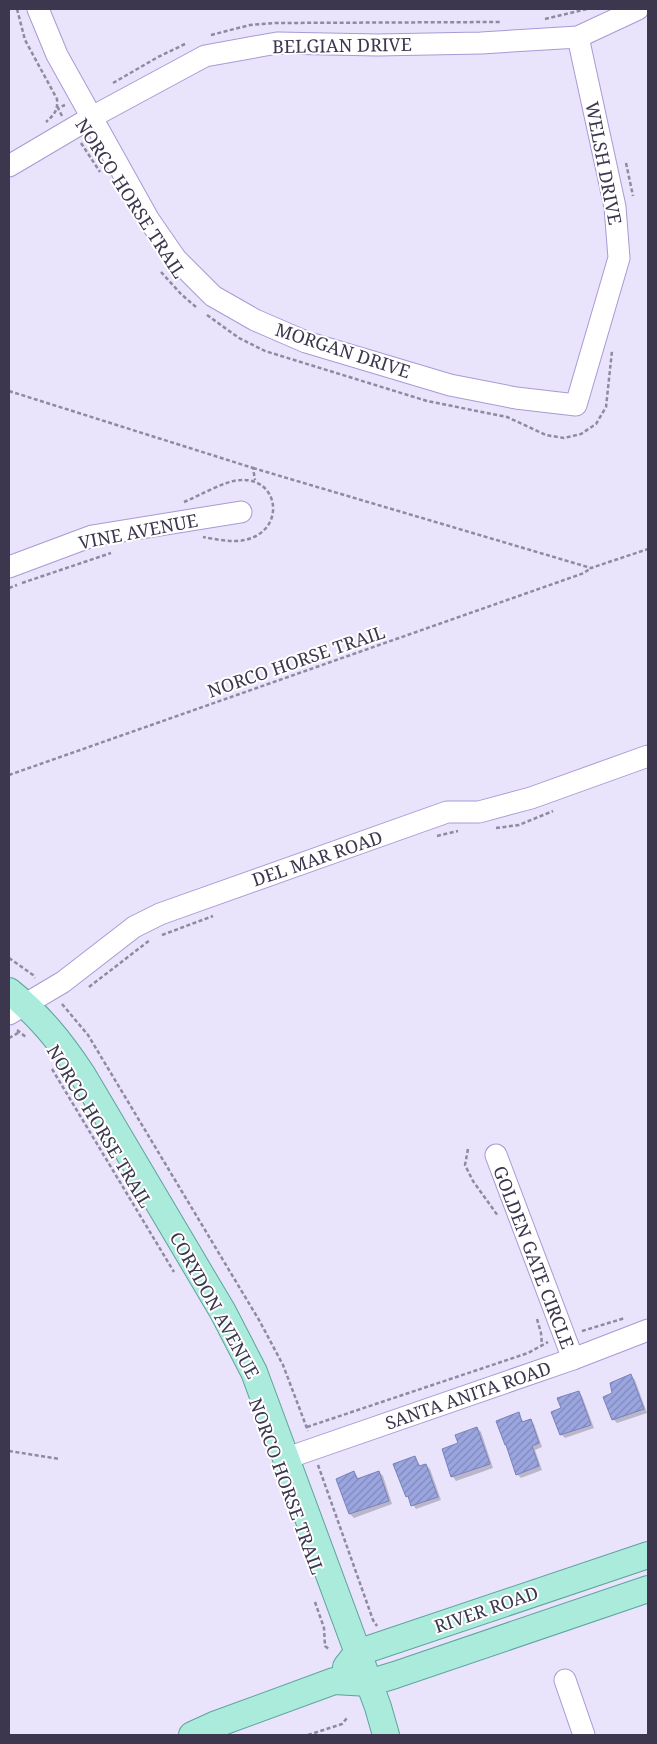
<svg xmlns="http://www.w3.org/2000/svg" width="657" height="1744" font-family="'Noto Serif',serif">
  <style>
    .shadow { fill: #0003 }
    .building { fill: url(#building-hatch); stroke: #7882ba }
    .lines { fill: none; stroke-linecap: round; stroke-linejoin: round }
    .minor-casing { stroke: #a99ad5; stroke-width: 23 }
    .major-casing { stroke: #5fa39b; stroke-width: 28 }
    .path { stroke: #8f89a2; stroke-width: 2.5; stroke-dasharray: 4 2.5; stroke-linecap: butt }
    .minor { stroke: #fff; stroke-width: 21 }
    .major { stroke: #aaebdc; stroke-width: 26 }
    .labels { text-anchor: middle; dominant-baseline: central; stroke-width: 4; stroke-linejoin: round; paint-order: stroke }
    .street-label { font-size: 18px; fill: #3c364e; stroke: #fff }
  </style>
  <defs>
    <pattern id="building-hatch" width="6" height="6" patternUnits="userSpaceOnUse" patternTransform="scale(1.25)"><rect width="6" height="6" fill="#9ba6e0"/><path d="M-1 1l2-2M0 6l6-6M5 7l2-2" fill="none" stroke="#8088b8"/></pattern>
  </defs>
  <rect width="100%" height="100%" fill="#e9e3fc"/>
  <g class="shadow">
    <path d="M 631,1376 L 635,1380 L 647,1413 L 617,1423 L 613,1419 L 614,1393 Z"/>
    <path d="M 578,1393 L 582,1396 L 594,1428 L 565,1438 L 561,1434 L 562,1409 Z"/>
    <path d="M 518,1414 L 524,1422 L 530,1420 L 534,1424 L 542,1447 L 535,1450 L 542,1470 L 521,1478 L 517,1474 Z"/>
    <path d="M 477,1428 L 481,1432 L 493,1468 L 456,1481 L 453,1477 L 443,1450 L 460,1444 Z"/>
    <path d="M 415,1457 L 421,1467 L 426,1465 L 430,1469 L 441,1500 L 416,1509 L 407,1496 Z"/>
    <path d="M 354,1472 L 359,1479 L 379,1472 L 383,1476 L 392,1504 L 354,1518 L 350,1514 L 338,1480 Z"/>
  </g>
  <g class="building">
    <path d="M 631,1374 L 644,1409 L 612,1420 L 603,1397 L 612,1393 L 610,1383 Z"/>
    <path d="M 579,1391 L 591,1425 L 560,1435 L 551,1412 L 561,1408 L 557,1398 Z"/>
    <path d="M 519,1412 L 522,1422 L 531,1419 L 539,1443 L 532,1446 L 539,1466 L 516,1475 L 506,1445 L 505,1445 L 496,1421 Z"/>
    <path d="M 477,1427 L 490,1464 L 451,1477 L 442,1449 L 458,1443 L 455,1435 Z"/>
    <path d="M 415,1456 L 419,1466 L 426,1464 L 438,1497 L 411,1506 L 408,1496 L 406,1497 L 393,1464 Z"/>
    <path d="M 354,1471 L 357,1479 L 379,1471 L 389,1501 L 349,1514 L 336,1479 Z"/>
  </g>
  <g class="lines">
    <g class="minor-casing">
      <g id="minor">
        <path d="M 38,9 L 57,55 L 149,220 L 176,259 L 213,296 L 255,320 L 306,342 L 450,385 L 516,398 L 576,405 L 619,258 L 615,207 L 578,37"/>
        <path d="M 9,166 L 92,117 L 205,56 L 277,43 L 378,45 L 481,43 L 578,37 L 638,9"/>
        <path d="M 9,567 L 92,536 L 241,512"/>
        <path d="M 9,1014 L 63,982 L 134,927 L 160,914 L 447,812 L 479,812 L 531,798 L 648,756"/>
        <path d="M 496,1155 L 573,1359"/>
        <path d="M 287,1458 L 573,1359 L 648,1330"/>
        <path d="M 565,1680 L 584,1735"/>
      </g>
    </g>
    <g class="major-casing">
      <g id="major">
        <path d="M 9,991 C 40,1016 60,1041 82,1074 L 223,1312 L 254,1372 L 378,1707 L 386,1735"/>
        <path d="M 346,1667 L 357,1653 L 648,1555"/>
        <path d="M 192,1735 L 214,1725 L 334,1681 L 369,1683 L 395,1675 L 648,1589"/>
      </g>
    </g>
    <g class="path">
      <path d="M 17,9 L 25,40 L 57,99 C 58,110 55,114 46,122"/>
      <path d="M 545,19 L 587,9"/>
      <path d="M 211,35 L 250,25 L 275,23 L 502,22"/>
      <path d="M 113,83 L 158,57 L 185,44"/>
      <path d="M 62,116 L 58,108 L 65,105"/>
      <path d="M 81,143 L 100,172"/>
      <path d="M 626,163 L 633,196"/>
      <path d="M 161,272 L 181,294 L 196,307"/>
      <path d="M 207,315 L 239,338 L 265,351 L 427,401 L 507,417 L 546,435 L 564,438 L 581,434 L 596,424 L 606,407 L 612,351"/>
      <path d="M 9,391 L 253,468 L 255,480"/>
      <path d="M 253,468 L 591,568 L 648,549"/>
      <path d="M 184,502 C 199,496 226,480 241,480 C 280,478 286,531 245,540 C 232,543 215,539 203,537"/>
      <path d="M 22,583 L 111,553"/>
      <path d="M 9,588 L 17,585"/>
      <path d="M 9,775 L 567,579 L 584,573 L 591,568"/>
      <path d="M 496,828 L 519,825 L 553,811"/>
      <path d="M 437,836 L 458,831"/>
      <path d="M 162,935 L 213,916"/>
      <path d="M 9,958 L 33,975 L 35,978"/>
      <path d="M 89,987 L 150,940"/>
      <path d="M 62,1004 L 88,1035 L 259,1320 L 283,1365 L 308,1431"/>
      <path d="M 17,1030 L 27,1038"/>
      <path d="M 9,1038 L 20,1032"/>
      <path d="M 52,1069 L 174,1272"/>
      <path d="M 468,1149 L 465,1165 L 473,1181 L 498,1216"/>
      <path d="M 537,1319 L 541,1333 L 542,1345"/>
      <path d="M 582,1331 L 625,1318"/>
      <path d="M 307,1427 L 528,1353 L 548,1342"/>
      <path d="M 9,1451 L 60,1459"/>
      <path d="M 318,1465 L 373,1620 L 377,1626"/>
      <path d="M 315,1602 L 324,1628 L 325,1646 L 329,1649"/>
      <path d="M 308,1735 L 342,1724 L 347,1718"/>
    </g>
    <use href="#minor" class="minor"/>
    <use href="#major" class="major"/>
  </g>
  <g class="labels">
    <g class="street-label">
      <text transform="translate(342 45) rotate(-1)">BELGIAN DRIVE</text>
      <text transform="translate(604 163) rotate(79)">WELSH DRIVE</text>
      <text transform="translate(131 198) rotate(57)">NORCO HORSE TRAIL</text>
      <text transform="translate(343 350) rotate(18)">MORGAN DRIVE</text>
      <text transform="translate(138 531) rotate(-11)">VINE AVENUE</text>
      <text transform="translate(296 661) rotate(-19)">NORCO HORSE TRAIL</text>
      <text transform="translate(317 858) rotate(-19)">DEL MAR ROAD</text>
      <text transform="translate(100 1126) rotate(59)">NORCO HORSE TRAIL</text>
      <text transform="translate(534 1257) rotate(69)">GOLDEN GATE CIRCLE</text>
      <text transform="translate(215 1305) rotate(61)">CORYDON AVENUE</text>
      <text transform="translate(468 1395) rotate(-19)">SANTA ANITA ROAD</text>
      <text transform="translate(287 1486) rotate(70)">NORCO HORSE TRAIL</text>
      <text transform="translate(486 1609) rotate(-19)">RIVER ROAD</text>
    </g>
  </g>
  <rect width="657" height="1744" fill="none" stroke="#3c364e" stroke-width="20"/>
</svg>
